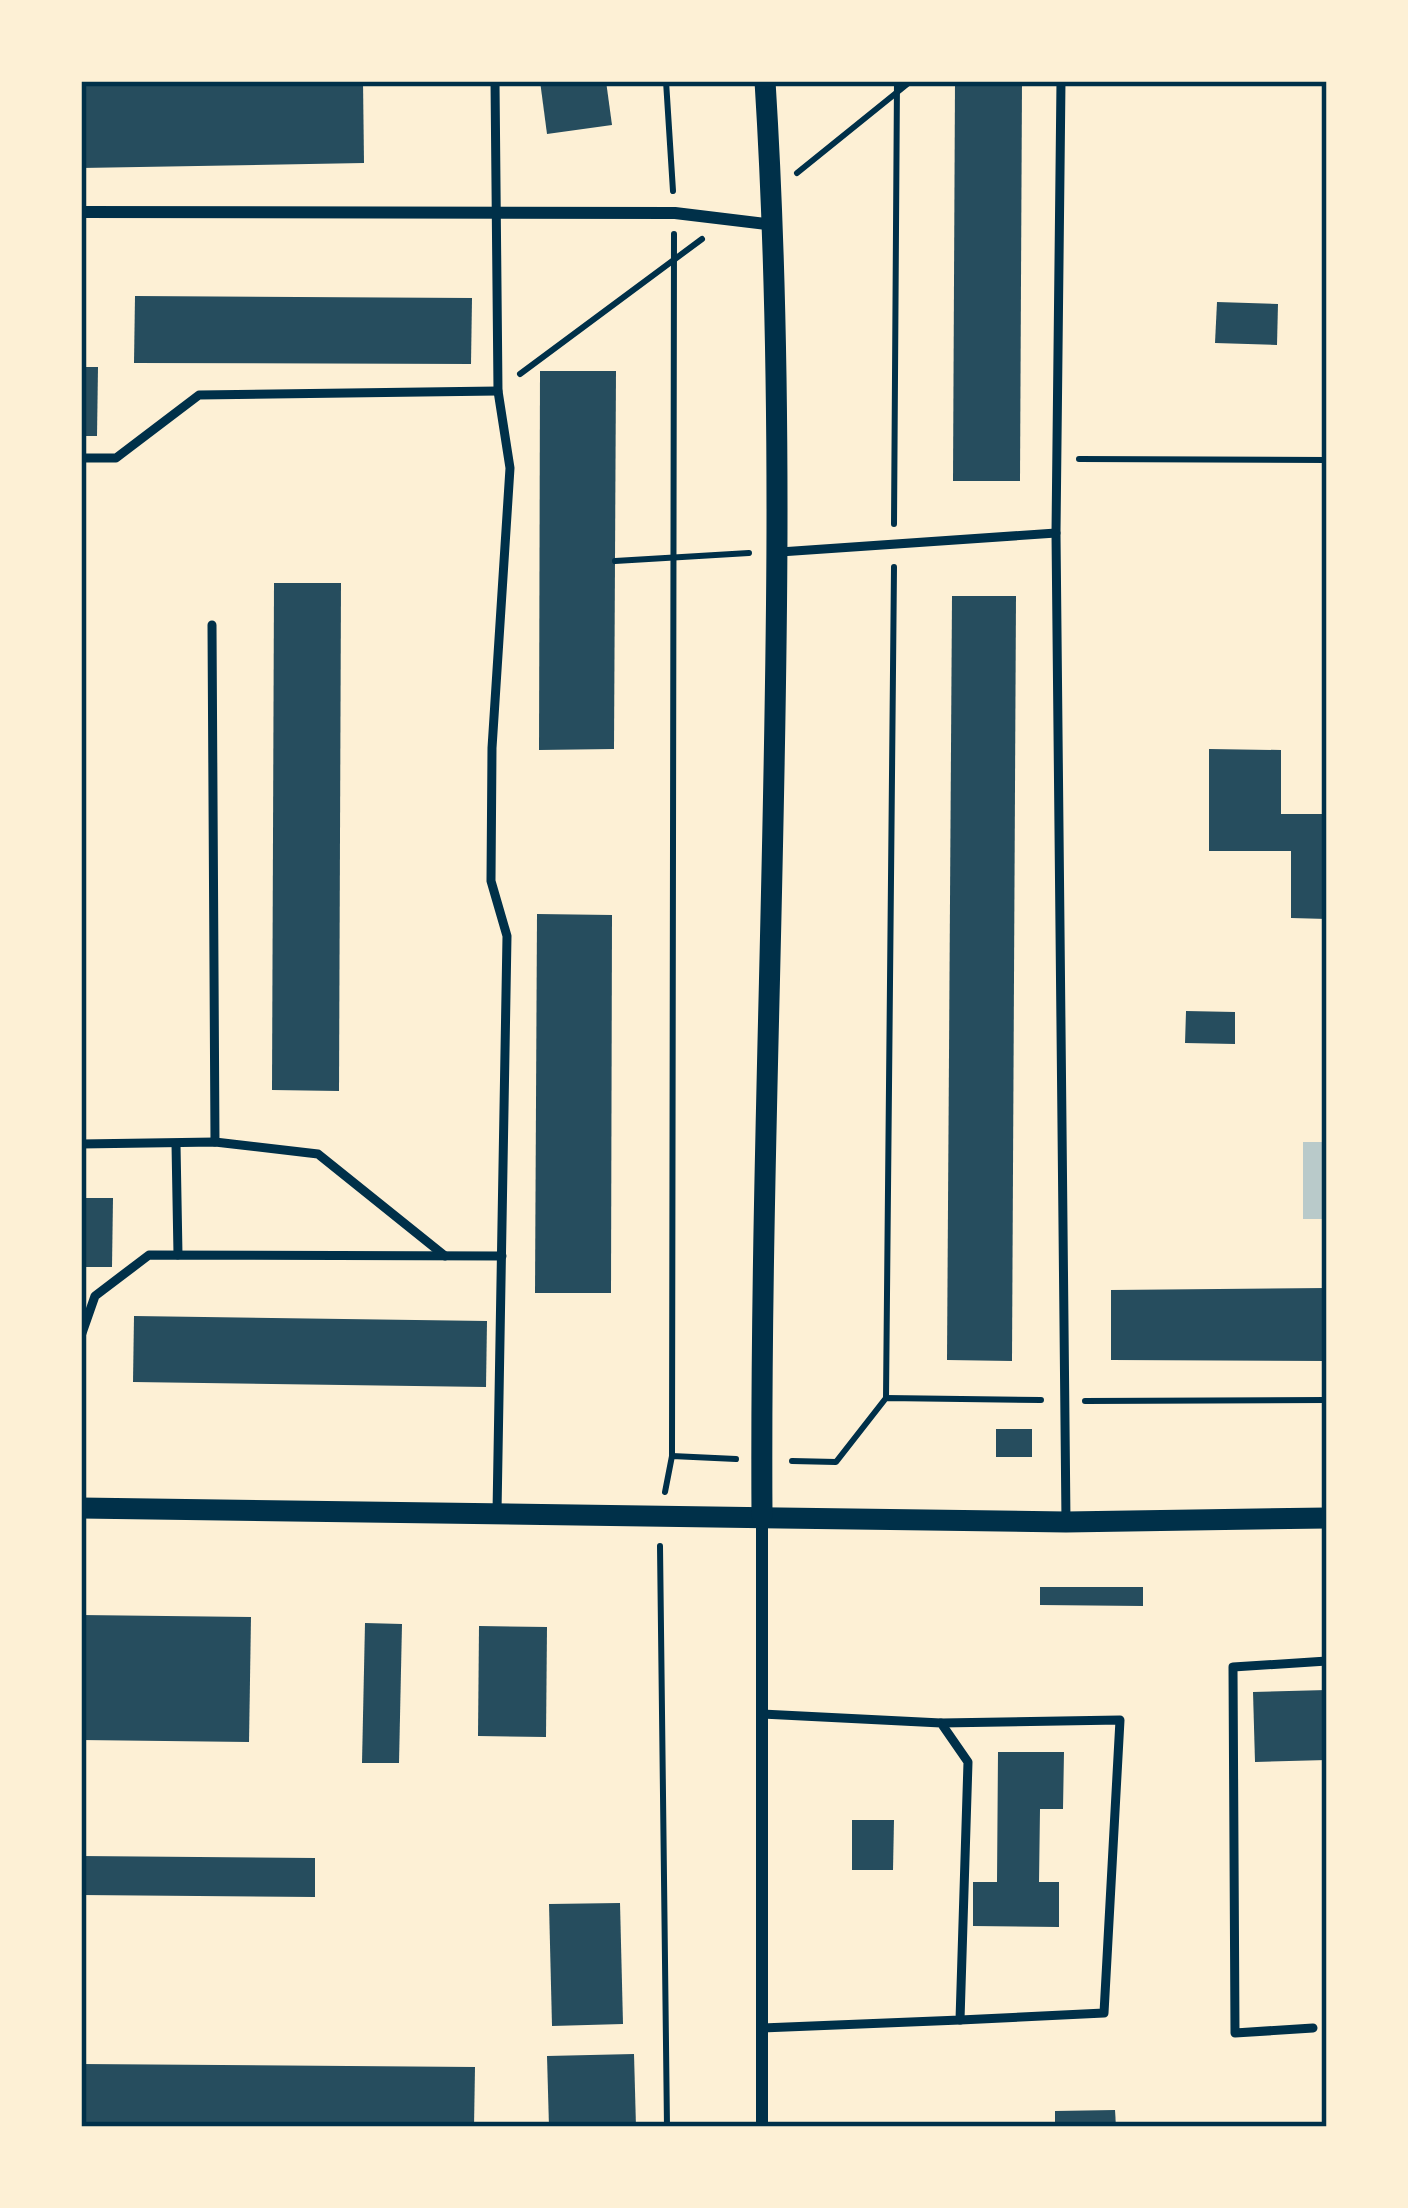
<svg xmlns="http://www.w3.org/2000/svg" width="1408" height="2208" font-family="'Fira Sans Condensed',sans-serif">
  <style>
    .green { fill: #b9caca }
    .building { fill: #264d5e }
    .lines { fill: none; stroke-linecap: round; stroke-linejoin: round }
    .path { stroke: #003049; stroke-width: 6 }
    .service { stroke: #003049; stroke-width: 9 }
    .minor { stroke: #003049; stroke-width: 12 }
    .tertiary { stroke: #003049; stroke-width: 21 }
    .neatline { fill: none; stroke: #003049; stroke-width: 4.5 }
  </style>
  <rect width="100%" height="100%" fill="#fdf0d5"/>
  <rect class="green" x="1303" y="1142" width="24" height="77"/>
  <g class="building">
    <path d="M 81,81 L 363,81 L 364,163 L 81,168 Z"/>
    <path d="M 540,81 L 606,81 L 612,125 L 547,134 Z"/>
    <path d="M 955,81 L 1022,81 L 1020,481 L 953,481 Z"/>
    <path d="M 135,296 L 472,298 L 471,364 L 134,363 Z"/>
    <path d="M 1217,302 L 1278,304 L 1277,345 L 1215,343 Z"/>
    <path d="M 81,367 L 98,367 L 97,436 L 81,436 Z"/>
    <path d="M 540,371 L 616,371 L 614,749 L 539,750 Z"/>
    <path d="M 274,583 L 341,583 L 339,1091 L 272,1090 Z"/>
    <path d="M 952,596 L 1016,596 L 1012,1361 L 947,1360 Z"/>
    <path d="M 1209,749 L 1281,750 L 1281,814 L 1327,814 L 1327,919 L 1291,918 L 1291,851 L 1209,851 Z"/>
    <path d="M 537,914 L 612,915 L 611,1293 L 535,1293 Z"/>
    <path d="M 1186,1011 L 1235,1012 L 1235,1044 L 1185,1043 Z"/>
    <path d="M 81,1198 L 113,1198 L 112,1267 L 81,1267 Z"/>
    <path d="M 1327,1288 L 1327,1361 L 1111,1360 L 1111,1290 Z"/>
    <path d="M 134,1316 L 487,1321 L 486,1387 L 133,1382 Z"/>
    <rect x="996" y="1429" width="36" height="28"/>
    <path d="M 1040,1587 L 1143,1587 L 1143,1606 L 1040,1605 Z"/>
    <path d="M 81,1615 L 251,1617 L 249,1742 L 81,1740 Z"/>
    <path d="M 365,1623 L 402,1624 L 399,1763 L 362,1763 Z"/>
    <path d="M 479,1626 L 547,1627 L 546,1737 L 478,1736 Z"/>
    <path d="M 1327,1690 L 1327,1760 L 1255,1762 L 1253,1692 Z"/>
    <path d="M 998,1752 L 1064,1752 L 1063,1809 L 1040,1809 L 1039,1882 L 1059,1882 L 1059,1927 L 973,1926 L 973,1882 L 997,1882 Z"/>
    <path d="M 852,1820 L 894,1820 L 893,1870 L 852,1870 Z"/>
    <path d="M 81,1856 L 315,1858 L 315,1897 L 81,1895 Z"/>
    <path d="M 620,1903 L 623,2024 L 552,2026 L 549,1904 Z"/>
    <path d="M 634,2054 L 636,2127 L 549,2127 L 547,2056 Z"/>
    <path d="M 81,2064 L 475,2067 L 474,2127 L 81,2127 Z"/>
    <path d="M 1115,2110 L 1116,2127 L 1055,2127 L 1055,2111 Z"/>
  </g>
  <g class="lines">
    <g class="path">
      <path d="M 666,81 L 673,191"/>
      <path d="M 797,173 L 911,81"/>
      <path d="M 520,374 L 702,239"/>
      <path d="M 1079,459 L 1327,460"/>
      <path d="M 894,524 L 897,81"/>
      <path d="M 615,561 L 749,553"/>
      <path d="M 886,1398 L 894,567"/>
      <path d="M 1085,1401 L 1327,1400"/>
      <path d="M 672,1456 L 674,234"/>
      <path d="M 792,1461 L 836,1462 L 886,1398 L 1041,1400"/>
      <path d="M 665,1492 L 672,1456 L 736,1459"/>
      <path d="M 660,1546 L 667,2127"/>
    </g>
    <g class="service">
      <path d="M 495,81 L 498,391 L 510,468 L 492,748 L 491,881 L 507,936 L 497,1512"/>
      <path d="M 1061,81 L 1056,533 L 1066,1522"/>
      <path d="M 81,458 L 116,458 L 199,395 L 498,391"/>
      <path d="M 780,552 L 1056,533"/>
      <path d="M 212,625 L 215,1142"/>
      <path d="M 81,1144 L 215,1142 L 318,1154 L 445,1256"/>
      <path d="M 176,1144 L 178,1255"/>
      <path d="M 81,1336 L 95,1296 L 149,1255 L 502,1256"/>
      <path d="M 762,1714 L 941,1723 L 968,1762 L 960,2020 L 762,2028"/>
      <path d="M 941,1723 L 1120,1720 L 1104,2013 L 960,2020"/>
      <path d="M 1313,2028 L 1235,2033 L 1233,1667 L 1327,1661"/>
    </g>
    <g class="minor">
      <path d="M 81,212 L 675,213 L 774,225"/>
      <path d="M 762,1517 L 762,2127"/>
    </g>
    <g class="tertiary">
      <path d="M 81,1508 L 1066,1522 L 1327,1518"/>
      <path d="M 762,1516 C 759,1037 795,559 765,81"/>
    </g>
  </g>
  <rect width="1408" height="2208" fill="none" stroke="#fdf0d5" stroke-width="168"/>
  <rect x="84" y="84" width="1240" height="2040" class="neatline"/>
</svg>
